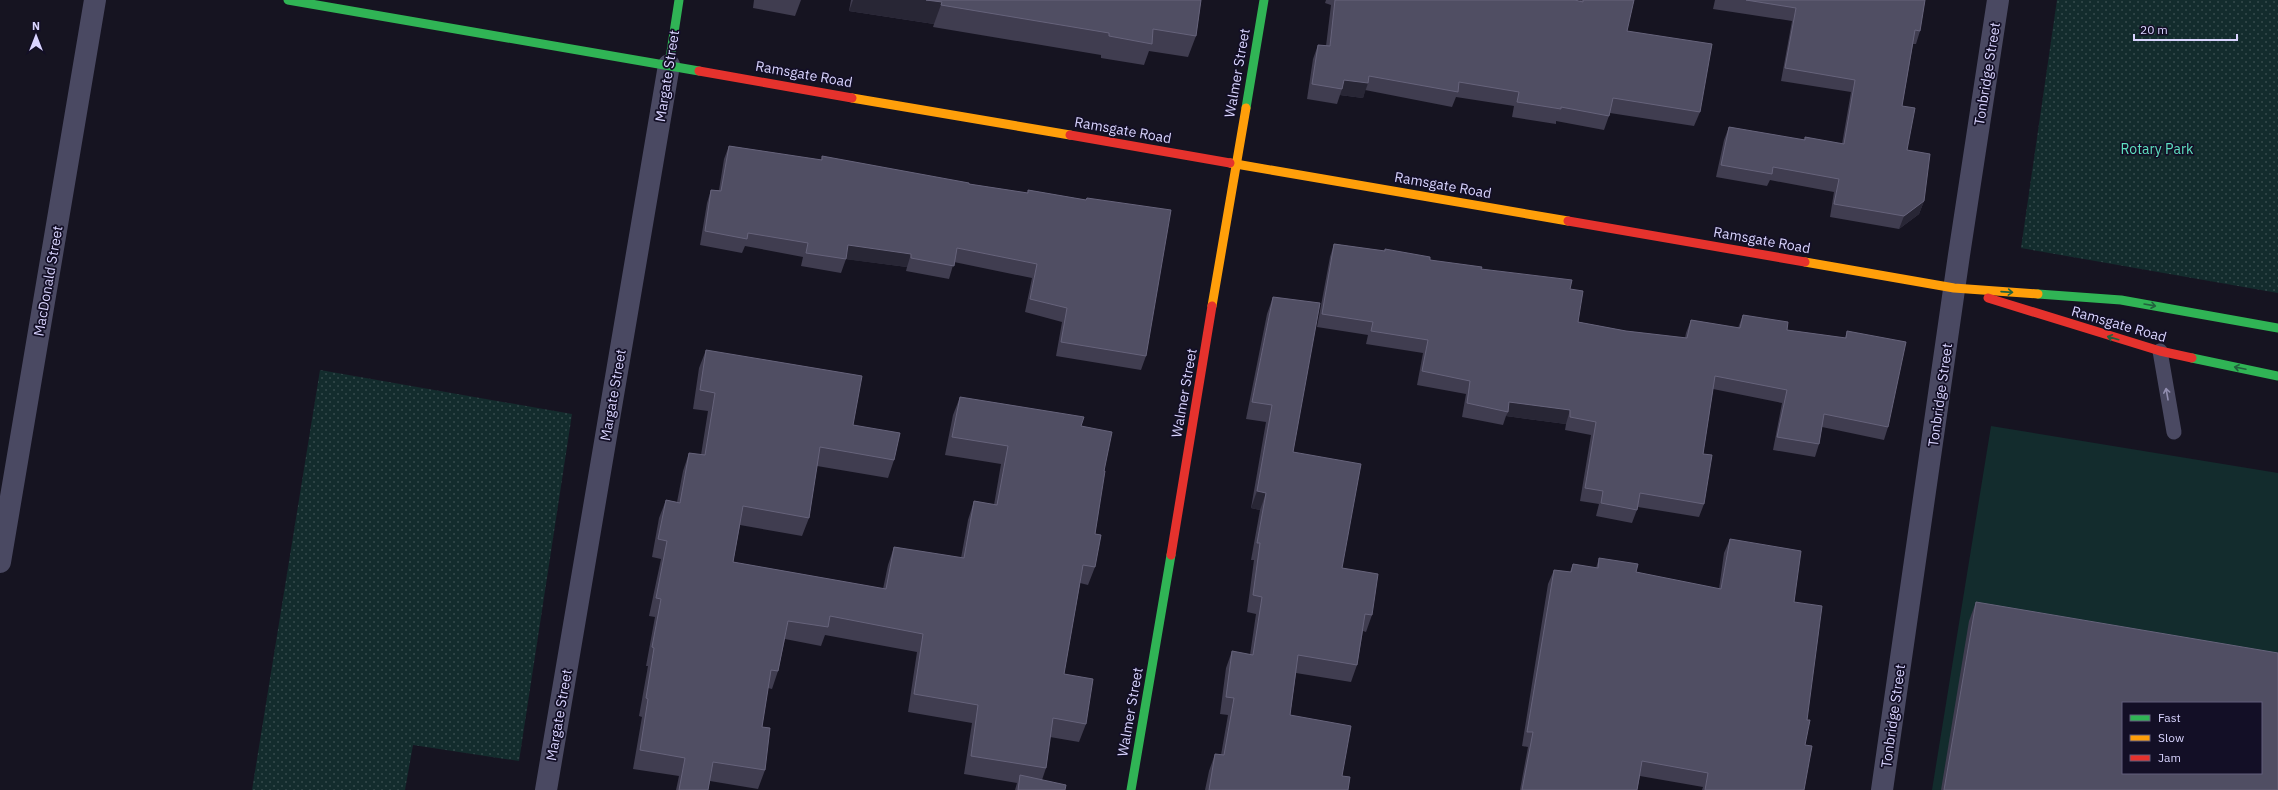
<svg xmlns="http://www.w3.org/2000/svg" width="2278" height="790" font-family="'IBM Plex Sans',sans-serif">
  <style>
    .park { fill: url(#park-dots) }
    .pitch { fill: #132c2d; fill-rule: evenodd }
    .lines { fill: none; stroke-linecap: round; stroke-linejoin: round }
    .lane { stroke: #4a4962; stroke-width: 15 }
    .street { stroke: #4a4962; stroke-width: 22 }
    .fast { stroke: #30b455; stroke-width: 9 }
    .slow { stroke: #ff9f0a; stroke-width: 9 }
    .jam { stroke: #e5322d; stroke-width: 9 }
    .wall { fill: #403d50 }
    .shaded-wall { fill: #282635 }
    .building { fill: #504e63; stroke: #66637b; fill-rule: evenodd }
    .oneway { stroke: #22623e }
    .oneway2 { stroke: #928eb0 }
    .labels { text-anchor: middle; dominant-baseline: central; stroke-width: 3.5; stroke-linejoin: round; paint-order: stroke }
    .street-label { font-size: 14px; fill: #d9d4ff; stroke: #130f26 }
    .park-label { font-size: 14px; fill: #5fe0c0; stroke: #130f26 }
  </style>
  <defs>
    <pattern id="park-dots" width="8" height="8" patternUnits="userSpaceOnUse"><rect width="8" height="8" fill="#132c2d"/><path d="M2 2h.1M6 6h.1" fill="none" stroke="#354a4c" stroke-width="1.8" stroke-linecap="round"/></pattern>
  </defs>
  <rect width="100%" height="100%" fill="#161421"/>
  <g class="park">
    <path d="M 2057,0 L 2278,0 L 2278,293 L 2021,248 Z"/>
    <path d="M 320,370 L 572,414 L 519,761 L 413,745 L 405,790 L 252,790 Z"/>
  </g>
  <path class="pitch" d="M 1991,426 L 2278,473 L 2278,790 L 1932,790 ZM 2123,703 L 2261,703 L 2261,773 L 2123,773 Z"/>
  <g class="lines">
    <path class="lane" d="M 2160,351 L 2174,432"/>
    <g class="street">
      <path d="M 0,562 L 95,0"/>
      <path d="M 546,790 L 669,65"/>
      <path d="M 1882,790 L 1959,255 L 1998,0"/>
    </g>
    <g class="fast">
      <path d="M 288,0 L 699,71"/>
      <path d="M 669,65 L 679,0"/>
      <path d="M 1246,108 L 1264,0"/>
      <path d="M 2038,294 L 2121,300 L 2278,328"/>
      <path d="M 2192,358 L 2278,376"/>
      <path d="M 1131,790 L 1171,555"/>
    </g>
    <g class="slow">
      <path d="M 852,98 L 1070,135"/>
      <path d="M 1230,163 L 1568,221"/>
      <path d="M 1805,262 L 1954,288 L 2038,294"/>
      <path d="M 1212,306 L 1246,108"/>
    </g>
    <g class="jam">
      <path d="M 699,71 L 852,98"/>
      <path d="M 1070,135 L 1230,163"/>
      <path d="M 1568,221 L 1805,262"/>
      <path d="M 1988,298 L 2160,351 L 2192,358"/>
      <path d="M 1171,555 L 1212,306"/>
    </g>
  </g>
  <g class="wall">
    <path d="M 754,0 L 801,0 L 795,16 L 753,8 Z"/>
    <path d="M 851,0 L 1201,0 L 1196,36 L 1188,57 L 1149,51 L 1144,65 L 1101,58 L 1101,55 L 933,27 L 934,24 L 849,11 Z"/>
    <path d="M 1326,0 L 1575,0 L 1579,1 L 1580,0 L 1634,0 L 1627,31 L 1700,112 L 1694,126 L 1610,113 L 1604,130 L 1556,121 L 1556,124 L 1512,117 L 1514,106 L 1456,97 L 1452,107 L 1365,90 L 1363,98 L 1340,95 L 1337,104 L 1307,99 L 1313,59 L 1318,45 L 1326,46 L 1331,5 L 1325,3 Z"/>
    <path d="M 1715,0 L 1925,0 L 1920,31 L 1916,44 L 1913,44 L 1902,106 L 1907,150 L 1924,201 L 1919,214 L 1899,229 L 1830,217 L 1834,192 L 1770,180 L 1767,186 L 1716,177 L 1724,140 L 1729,127 L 1804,140 L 1805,137 L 1842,144 L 1851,92 L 1781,81 L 1792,21 L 1713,9 Z"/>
    <path d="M 729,146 L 821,160 L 822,156 L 969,184 L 1027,193 L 1028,190 L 1086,200 L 1087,198 L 1146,356 L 1141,370 L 1056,356 L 1062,322 L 1025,312 L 1032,278 L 954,262 L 949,279 L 906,271 L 907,267 L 846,259 L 841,273 L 801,266 L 803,257 L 745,246 L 742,253 L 700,245 L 707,203 L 711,190 L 719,190 L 724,159 Z"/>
    <path d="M 1334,244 L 1384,251 L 1385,249 L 1430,260 L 1481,269 L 1570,289 L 1578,322 L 1626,331 L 1685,338 L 1686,333 L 1691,320 L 1738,328 L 1743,315 L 1787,330 L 1845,338 L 1847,331 L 1888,427 L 1884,440 L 1822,427 L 1819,444 L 1815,457 L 1773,450 L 1782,403 L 1713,389 L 1703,454 L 1704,504 L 1699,517 L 1638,507 L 1632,523 L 1596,516 L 1599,504 L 1580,501 L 1591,435 L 1565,430 L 1566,424 L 1506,416 L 1503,425 L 1462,417 L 1466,394 L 1417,385 L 1423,353 L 1366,344 L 1368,335 L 1317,327 L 1330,257 Z"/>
    <path d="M 1273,297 L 1293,452 L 1342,568 L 1372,615 L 1366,632 L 1363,631 L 1357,665 L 1351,682 L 1296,673 L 1290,715 L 1342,776 L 1348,790 L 1205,790 L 1209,771 L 1215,754 L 1221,755 L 1228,715 L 1220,714 L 1226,668 L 1232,651 L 1250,655 L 1256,614 L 1247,612 L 1254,560 L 1251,560 L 1260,510 L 1251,508 L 1266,422 L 1246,419 L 1267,314 Z"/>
    <path d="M 706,350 L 853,425 L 894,460 L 888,478 L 817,466 L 809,518 L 802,536 L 740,525 L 733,562 L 883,589 L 888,565 L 894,547 L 961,558 L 968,520 L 974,501 L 994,505 L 1001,464 L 945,455 L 953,415 L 960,397 L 1081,426 L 1104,471 L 1095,534 L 1095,567 L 1088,585 L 1080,583 L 1064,674 L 1086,724 L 1079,742 L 1050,737 L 1046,768 L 1042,780 L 1065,790 L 1015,790 L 1017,783 L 964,774 L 972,723 L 908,712 L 917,652 L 825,635 L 821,646 L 785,639 L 778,671 L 772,689 L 768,688 L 762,727 L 765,770 L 758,789 L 710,781 L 708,790 L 676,790 L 679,776 L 633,769 L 642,717 L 639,716 L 648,666 L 646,666 L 655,617 L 649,616 L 661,559 L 652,557 L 659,518 L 666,500 L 677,502 L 683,471 L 689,453 L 701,455 L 708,411 L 693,409 L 699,368 Z"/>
    <path d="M 1730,539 L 1794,602 L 1807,720 L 1805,745 L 1804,790 L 1702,790 L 1703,787 L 1640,776 L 1637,790 L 1520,790 L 1528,747 L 1522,746 L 1548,584 L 1554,570 L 1570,572 L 1573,564 L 1596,568 L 1599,558 L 1636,572 L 1719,589 L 1724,553 Z"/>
    <path d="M 1976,602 L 2278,790 L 1941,790 L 1969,621 Z"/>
  </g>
  <g class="shaded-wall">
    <path d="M 853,0 L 926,0 L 942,2 L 934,24 L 849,11 Z"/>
    <path d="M 1344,80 L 1368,83 L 1363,98 L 1340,95 L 1342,89 Z"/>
    <path d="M 1924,201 L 1919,214 L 1899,229 L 1904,216 Z"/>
    <path d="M 848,245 L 911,254 L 907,267 L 844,259 Z"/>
    <path d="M 1509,402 L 1570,410 L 1566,424 L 1506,416 L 1508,412 Z"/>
    <path d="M 1257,491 L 1266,493 L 1260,510 L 1251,508 Z"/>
  </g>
  <g class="building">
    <path d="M 926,0 L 1201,0 L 1196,36 L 1153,29 L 1152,44 L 1109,36 L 1109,33 L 941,5 L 942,2 Z"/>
    <path d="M 1335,0 L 1575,0 L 1583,2 L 1583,0 L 1634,0 L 1627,31 L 1712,44 L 1700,112 L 1613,98 L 1609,116 L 1561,107 L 1561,109 L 1517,102 L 1519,92 L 1459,82 L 1458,92 L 1369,76 L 1368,83 L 1344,80 L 1342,89 L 1312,84 L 1318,45 L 1330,46 Z"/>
    <path d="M 1746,0 L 1925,0 L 1920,31 L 1915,30 L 1902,106 L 1915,108 L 1907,150 L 1930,154 L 1924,201 L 1904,216 L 1834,204 L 1839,179 L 1773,167 L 1772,174 L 1721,165 L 1729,127 L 1805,140 L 1805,137 L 1844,144 L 1855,80 L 1785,68 L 1796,8 Z"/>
    <path d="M 729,146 L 822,160 L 822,156 L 969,183 L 969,184 L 1028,193 L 1028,190 L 1086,200 L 1087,198 L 1171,210 L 1146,356 L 1061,342 L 1067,308 L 1030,299 L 1037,264 L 957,248 L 954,266 L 911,258 L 911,254 L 848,245 L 846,259 L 806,253 L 808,243 L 748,233 L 747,239 L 705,231 L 711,190 L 721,191 Z"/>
    <path d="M 1334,244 L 1385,251 L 1385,249 L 1430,257 L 1430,260 L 1482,267 L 1481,269 L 1572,280 L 1570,289 L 1583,291 L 1578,322 L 1626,331 L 1687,338 L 1691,320 L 1740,328 L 1743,315 L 1788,322 L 1787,330 L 1846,338 L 1847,331 L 1906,342 L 1888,427 L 1824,414 L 1819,444 L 1777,437 L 1787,390 L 1715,376 L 1703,454 L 1712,455 L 1704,504 L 1640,493 L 1637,510 L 1601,503 L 1603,491 L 1585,488 L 1596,422 L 1570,417 L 1570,410 L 1509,402 L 1508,412 L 1467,403 L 1470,381 L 1422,371 L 1428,340 L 1371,331 L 1373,322 L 1322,314 Z"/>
    <path d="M 1273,297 L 1320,303 L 1293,452 L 1361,464 L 1342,568 L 1378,574 L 1372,615 L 1365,614 L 1357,665 L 1298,655 L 1290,715 L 1351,726 L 1342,776 L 1350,777 L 1348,790 L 1209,790 L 1215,754 L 1224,755 L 1234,698 L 1226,697 L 1232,651 L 1253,655 L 1262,597 L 1253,595 L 1260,543 L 1257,543 L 1266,493 L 1257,491 L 1272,405 L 1252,402 Z"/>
    <path d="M 706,350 L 862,376 L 853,425 L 900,433 L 894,460 L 820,447 L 809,518 L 743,506 L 733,562 L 886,589 L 894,547 L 964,558 L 974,501 L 997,505 L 1008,446 L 952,437 L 960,397 L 1084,417 L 1081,426 L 1112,432 L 1104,471 L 1105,471 L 1095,534 L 1101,535 L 1095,567 L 1083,565 L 1064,674 L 1093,679 L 1086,724 L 1053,718 L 1046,768 L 971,756 L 978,705 L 914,694 L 923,634 L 830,616 L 828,627 L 788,621 L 778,671 L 771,670 L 762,727 L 770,728 L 765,770 L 713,762 L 708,790 L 679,790 L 685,758 L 640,750 L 648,699 L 646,698 L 654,648 L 652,647 L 661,599 L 656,598 L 667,541 L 658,539 L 666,500 L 680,503 L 689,453 L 705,455 L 715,393 L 700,390 Z"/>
    <path d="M 1730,539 L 1801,551 L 1794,602 L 1822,606 L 1807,720 L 1810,720 L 1805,745 L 1812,746 L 1804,790 L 1705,790 L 1708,773 L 1642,761 L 1637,790 L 1522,790 L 1533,732 L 1527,732 L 1554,570 L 1571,572 L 1573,564 L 1598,568 L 1599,558 L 1638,564 L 1636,572 L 1721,589 Z"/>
    <path d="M 1976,602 L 2278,653 L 2278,790 L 1944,790 ZM 2123,703 L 2261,703 L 2261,773 L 2123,773 Z"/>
    <path d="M 1020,775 L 1066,785 L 1065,790 L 1018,790 Z"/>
  </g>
  <defs><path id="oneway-shaft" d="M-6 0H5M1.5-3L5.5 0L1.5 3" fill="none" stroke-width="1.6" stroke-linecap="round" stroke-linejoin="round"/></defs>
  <g class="oneway">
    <use href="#oneway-shaft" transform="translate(2007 292) rotate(4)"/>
    <use href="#oneway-shaft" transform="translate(2150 305) rotate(10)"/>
    <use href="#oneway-shaft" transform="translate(2113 338) rotate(-164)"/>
    <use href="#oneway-shaft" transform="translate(2240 368) rotate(-168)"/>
  </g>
  <use class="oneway2" href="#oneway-shaft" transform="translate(2167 394) rotate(-100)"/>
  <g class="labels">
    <g class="street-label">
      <text transform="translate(1237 73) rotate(-80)">Walmer Street</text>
      <text transform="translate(804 74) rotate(10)">Ramsgate Road</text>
      <text transform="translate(1987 74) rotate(-81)">Tonbridge Street</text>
      <text transform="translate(667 76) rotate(-81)">Margate Street</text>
      <text transform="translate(1123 130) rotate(10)">Ramsgate Road</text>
      <text transform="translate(1443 185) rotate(10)">Ramsgate Road</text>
      <text transform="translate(1762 240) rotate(10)">Ramsgate Road</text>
      <text transform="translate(48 281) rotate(-80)">MacDonald Street</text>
      <text transform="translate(2119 324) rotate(16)">Ramsgate Road</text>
      <text transform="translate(1184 393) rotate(-80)">Walmer Street</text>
      <text transform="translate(613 395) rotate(-80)">Margate Street</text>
      <text transform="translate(1940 395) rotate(-82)">Tonbridge Street</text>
      <text transform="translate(1130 712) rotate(-80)">Walmer Street</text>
      <text transform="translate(559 715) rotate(-80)">Margate Street</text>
      <text transform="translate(1893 716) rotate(-82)">Tonbridge Street</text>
    </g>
    <g class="park-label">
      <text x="2157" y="149">Rotary Park</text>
    </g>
  </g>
  <rect x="2122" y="702" width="140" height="72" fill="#130f26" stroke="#625e7d"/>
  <rect x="2130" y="715" width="20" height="6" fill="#30b455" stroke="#625e7d"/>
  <text x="2158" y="722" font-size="12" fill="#d9d4ff">Fast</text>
  <rect x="2130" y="735" width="20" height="6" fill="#ff9f0a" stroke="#625e7d"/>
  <text x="2158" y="742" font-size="12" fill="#d9d4ff">Slow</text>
  <rect x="2130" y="755" width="20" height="6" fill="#e5322d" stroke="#625e7d"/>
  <text x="2158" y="762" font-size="12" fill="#d9d4ff">Jam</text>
  <g transform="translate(36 36)" stroke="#130f26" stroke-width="3" paint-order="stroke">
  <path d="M0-3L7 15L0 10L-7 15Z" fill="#d9d4ff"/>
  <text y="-6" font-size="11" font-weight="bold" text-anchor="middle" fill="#d9d4ff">N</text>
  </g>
  <path d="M2134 34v6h103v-6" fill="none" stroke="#d9d4ff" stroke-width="2"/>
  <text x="2140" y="34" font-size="12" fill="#d9d4ff" stroke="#130f26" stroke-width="3" paint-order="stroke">20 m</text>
</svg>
